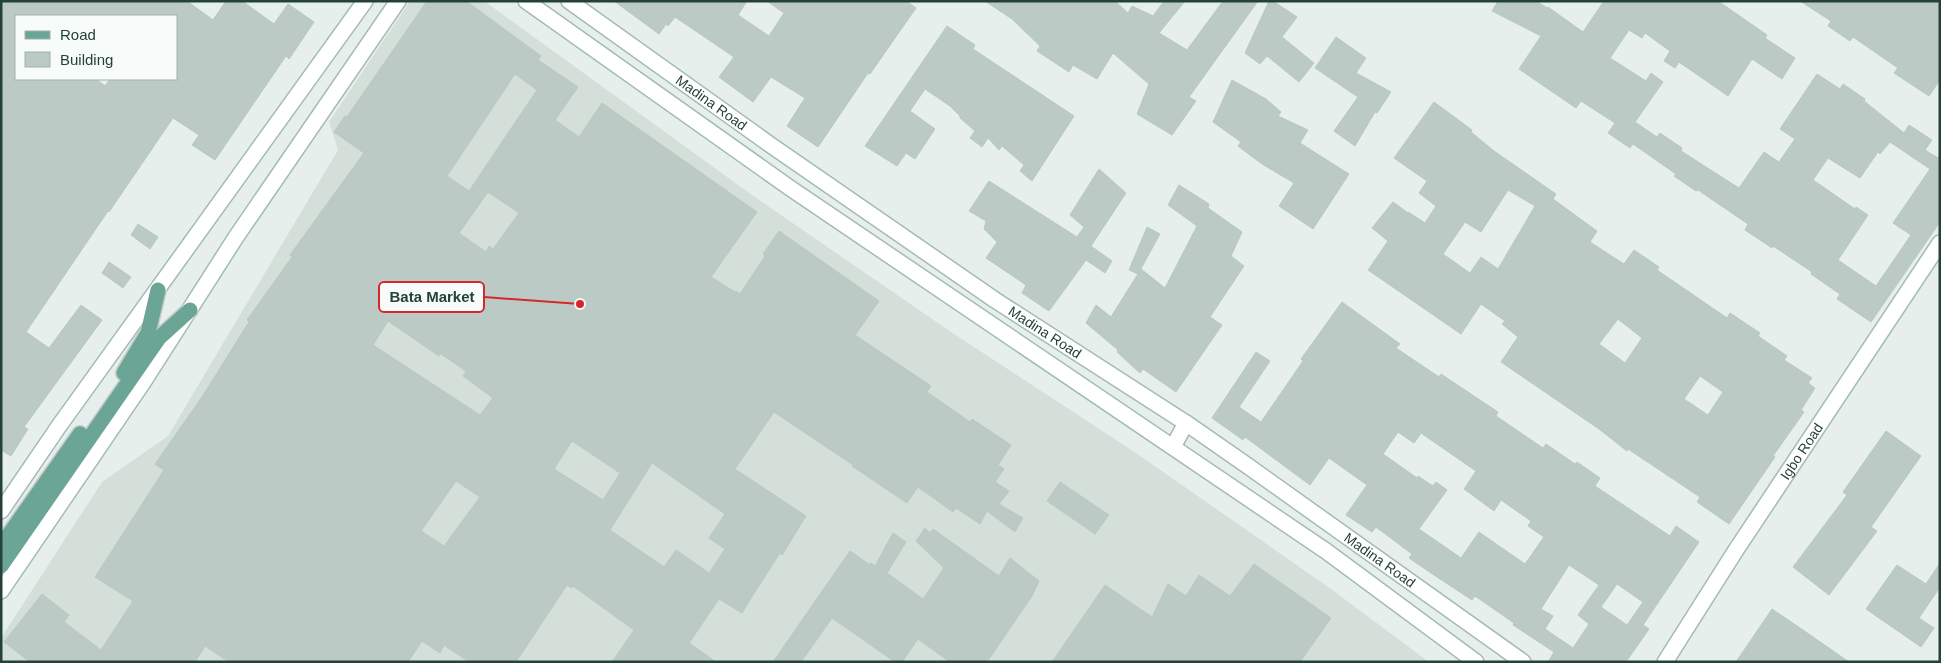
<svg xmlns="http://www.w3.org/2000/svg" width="1941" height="663" font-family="Helvetica,sans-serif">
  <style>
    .built { fill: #d4dfda }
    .building { fill: #bbcac4; stroke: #b8c9c2; fill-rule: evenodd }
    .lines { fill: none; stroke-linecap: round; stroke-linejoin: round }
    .street-casing { stroke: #a8b8b2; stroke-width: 18 }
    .secondary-casing { stroke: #a4bbb3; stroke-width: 18 }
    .primary-casing { stroke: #c2cac8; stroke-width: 18 }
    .street { stroke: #fff; stroke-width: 15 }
    .secondary { stroke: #fff; stroke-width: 15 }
    .primary { stroke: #6aa596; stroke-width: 15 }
    .labels { text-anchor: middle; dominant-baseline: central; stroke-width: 4; stroke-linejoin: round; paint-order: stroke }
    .street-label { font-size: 14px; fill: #24423a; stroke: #f7fbf9 }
    .leader { fill: none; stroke: #d62828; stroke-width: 2 }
    .callout-dot { fill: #d62828; stroke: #f7fbf9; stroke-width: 2 }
    .callout { fill: #f7fbf9; stroke: #d62828; stroke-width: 2 }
    .callout-label { font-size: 15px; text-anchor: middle; font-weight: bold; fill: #24423a }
  </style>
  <rect width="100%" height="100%" fill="#e6efeb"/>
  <path class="built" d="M 410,1 L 484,1 L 752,195 L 951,332 L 1136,453 L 1331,589 L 1429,662 L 1,662 L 1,638 L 102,482 L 168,436 L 338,150 L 329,122 Z"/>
  <g class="building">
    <path d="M 1,1 L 187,1 L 213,20 L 226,1 L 242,1 L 274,24 L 288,4 L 314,22 L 289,59 L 286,56 L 215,160 L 192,145 L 199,135 L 173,118 L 109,212 L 108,211 L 26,332 L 49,348 L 81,305 L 102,320 L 24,427 L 28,429 L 11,456 L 1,450 ZM 16,16 L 176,16 L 176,79 L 110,79 L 105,86 L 96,79 L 16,79 Z"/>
    <path d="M 427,1 L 466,1 L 541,56 L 538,60 L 578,87 L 555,120 L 579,137 L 602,103 L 757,212 L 711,277 L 735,292 L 736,291 L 740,294 L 765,256 L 763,254 L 779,231 L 879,301 L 855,335 L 931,386 L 927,392 L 970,422 L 972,419 L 1011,445 L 998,465 L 1004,469 L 995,482 L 1009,491 L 999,504 L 1023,518 L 1015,532 L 987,511 L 980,524 L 956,508 L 953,512 L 918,487 L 907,503 L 852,466 L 853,465 L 774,412 L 735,469 L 806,516 L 782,555 L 780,553 L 753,595 L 742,613 L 719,599 L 689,643 L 716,662 L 612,662 L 634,630 L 573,586 L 572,588 L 567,585 L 516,662 L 469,662 L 444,645 L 440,653 L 422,641 L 408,662 L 229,662 L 205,646 L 195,662 L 30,662 L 4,642 L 42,594 L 69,615 L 64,622 L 101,650 L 133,601 L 95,577 L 164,470 L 155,464 L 202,397 L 249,322 L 247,320 L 292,257 L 290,255 L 364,153 L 334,132 L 345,116 L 347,117 ZM 515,74 L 537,90 L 469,191 L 447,176 ZM 488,192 L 519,213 L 493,249 L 489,246 L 486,252 L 459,233 ZM 388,321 L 439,356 L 441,354 L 466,371 L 463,376 L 493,398 L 480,415 L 373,345 ZM 572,441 L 620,473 L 603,500 L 554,469 ZM 652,463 L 725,514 L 709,538 L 725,549 L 709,573 L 676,550 L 664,567 L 610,530 ZM 456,481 L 480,497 L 444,546 L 421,531 Z"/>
    <path d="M 614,1 L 747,1 L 738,15 L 769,36 L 784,13 L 767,1 L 906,1 L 916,8 L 870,74 L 868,73 L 818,147 L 787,126 L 805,98 L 771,77 L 753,102 L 719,77 L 734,57 L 675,17 L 668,26 L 666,24 L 659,34 Z"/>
    <path d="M 985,1 L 1115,1 L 1128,13 L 1132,6 L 1153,16 L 1164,1 L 1185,1 L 1159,33 L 1187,50 L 1223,1 L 1258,1 L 1189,97 L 1196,101 L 1172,135 L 1137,114 L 1149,84 L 1113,53 L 1097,79 L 1073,65 L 1069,72 L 1037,51 L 1040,46 L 1012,19 Z"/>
    <path d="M 1269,1 L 1273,1 L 1297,17 L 1282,37 L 1314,63 L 1299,82 L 1267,56 L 1260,64 L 1245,53 Z"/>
    <path d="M 1498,1 L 1536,1 L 1547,8 L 1548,7 L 1583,32 L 1604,1 L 1718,1 L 1767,35 L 1765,38 L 1795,58 L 1782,79 L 1752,59 L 1728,96 L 1679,62 L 1675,68 L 1664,61 L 1670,51 L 1645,33 L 1642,38 L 1629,30 L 1610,58 L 1646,81 L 1651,73 L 1663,82 L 1635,122 L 1657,137 L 1660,133 L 1682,148 L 1681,151 L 1739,188 L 1764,152 L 1779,162 L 1795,139 L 1780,129 L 1817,74 L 1840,89 L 1843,84 L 1865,99 L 1864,101 L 1904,133 L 1909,125 L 1932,140 L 1925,150 L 1938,158 L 1940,155 L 1940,222 L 1871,322 L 1837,299 L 1840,294 L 1811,274 L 1812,272 L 1773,246 L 1772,248 L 1745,230 L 1748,224 L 1698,190 L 1696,191 L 1674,176 L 1676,174 L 1633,144 L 1630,148 L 1608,133 L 1615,123 L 1581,101 L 1576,108 L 1519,69 L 1541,36 L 1492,11 ZM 1890,142 L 1930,169 L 1893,223 L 1911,235 L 1876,286 L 1838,260 L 1868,215 L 1856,207 L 1855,209 L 1813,180 L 1828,158 L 1860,178 L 1878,152 L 1880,154 Z"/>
    <path d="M 1800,1 L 1935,1 L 1940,4 L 1940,80 L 1929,96 L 1894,73 L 1898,68 L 1853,37 L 1850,41 L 1828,26 L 1831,21 Z"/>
    <path d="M 947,26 L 975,45 L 973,49 L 1074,116 L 1032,181 L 1020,171 L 1024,165 L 1002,146 L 999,150 L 988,138 L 982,147 L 970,138 L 975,131 L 960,118 L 960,116 L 950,106 L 925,89 L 910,111 L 935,129 L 915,159 L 906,153 L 897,166 L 865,146 Z"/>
    <path d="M 1336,37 L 1366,58 L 1356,73 L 1391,92 L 1377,113 L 1375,112 L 1355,146 L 1334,131 L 1358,97 L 1315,68 Z"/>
    <path d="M 1232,80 L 1266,99 L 1281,112 L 1278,116 L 1308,130 L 1300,143 L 1349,174 L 1313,229 L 1279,206 L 1294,183 L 1262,164 L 1238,146 L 1241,142 L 1213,122 Z"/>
    <path d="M 1434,102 L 1472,130 L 1471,132 L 1494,151 L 1556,194 L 1553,199 L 1597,231 L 1590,242 L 1624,264 L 1634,250 L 1659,267 L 1657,270 L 1727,318 L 1730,313 L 1760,333 L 1758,336 L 1787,356 L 1784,360 L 1812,378 L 1808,383 L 1815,388 L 1801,410 L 1804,412 L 1773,456 L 1775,457 L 1729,524 L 1697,502 L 1700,497 L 1628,449 L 1627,451 L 1599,429 L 1501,362 L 1518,337 L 1502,324 L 1505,321 L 1481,304 L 1461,334 L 1368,270 L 1388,241 L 1372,228 L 1393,202 L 1408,213 L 1408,212 L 1425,223 L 1436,206 L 1419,193 L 1427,181 L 1394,158 ZM 1508,190 L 1535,206 L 1498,269 L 1481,257 L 1470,273 L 1443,254 L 1465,222 L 1481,232 ZM 1618,319 L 1642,338 L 1625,363 L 1599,344 ZM 1700,376 L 1723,392 L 1708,415 L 1684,399 Z"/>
    <path d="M 1099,169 L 1126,193 L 1091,246 L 1112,261 L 1105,273 L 1086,260 L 1049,311 L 1022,293 L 1026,285 L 986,258 L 997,242 L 984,229 L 986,221 L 969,211 L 989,181 L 1077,237 L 1084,227 L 1070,215 Z"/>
    <path d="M 1179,185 L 1209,204 L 1208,208 L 1242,232 L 1231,256 L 1244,266 L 1210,317 L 1222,325 L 1176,392 L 1143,369 L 1140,373 L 1117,352 L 1118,350 L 1086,323 L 1096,305 L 1111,317 L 1141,269 L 1165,288 L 1197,226 L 1168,205 Z"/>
    <path d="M 138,224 L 158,237 L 150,249 L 131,235 Z"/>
    <path d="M 1147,227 L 1160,234 L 1138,274 L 1129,270 Z"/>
    <path d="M 109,262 L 131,277 L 123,288 L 102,273 Z"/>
    <path d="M 1342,302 L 1400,344 L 1396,348 L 1439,377 L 1441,374 L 1498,412 L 1496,416 L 1543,448 L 1546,444 L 1575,464 L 1577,462 L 1600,478 L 1595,486 L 1670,536 L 1676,526 L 1699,542 L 1643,625 L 1649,629 L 1626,662 L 1548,662 L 1554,652 L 1513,625 L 1514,623 L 1475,596 L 1472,600 L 1434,575 L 1409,558 L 1412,554 L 1376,527 L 1372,532 L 1346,515 L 1367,485 L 1329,458 L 1310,485 L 1245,437 L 1243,440 L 1212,418 L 1256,352 L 1270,361 L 1239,407 L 1261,422 L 1303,361 L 1301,359 ZM 1398,432 L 1414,443 L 1421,433 L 1476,471 L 1464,489 L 1494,511 L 1501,500 L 1531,521 L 1528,526 L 1544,537 L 1525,564 L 1479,532 L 1461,558 L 1419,529 L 1447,490 L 1436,482 L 1433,486 L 1418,476 L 1417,478 L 1383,454 ZM 1569,565 L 1599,585 L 1578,615 L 1589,624 L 1573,648 L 1545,629 L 1553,616 L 1541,609 ZM 1617,584 L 1643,602 L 1627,625 L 1601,607 Z"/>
    <path d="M 1886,431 L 1921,456 L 1871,527 L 1877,531 L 1829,595 L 1793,567 L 1847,495 L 1843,492 Z"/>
    <path d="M 1060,482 L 1109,515 L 1095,534 L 1047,501 Z"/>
    <path d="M 925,528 L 930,533 L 933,529 L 999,576 L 1010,558 L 1039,581 L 1032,596 L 987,662 L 950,662 L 918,639 L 902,662 L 895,662 L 832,618 L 801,662 L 773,662 L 850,551 L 870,565 L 871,563 L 875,566 L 893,533 L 906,542 L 887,573 L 923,599 L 944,568 L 916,541 Z"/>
    <path d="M 1940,563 L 1940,587 L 1919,618 L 1934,628 L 1921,647 L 1866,609 L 1897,565 L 1926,584 Z"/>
    <path d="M 1254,564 L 1331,618 L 1300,662 L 1052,662 L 1105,585 L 1152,617 L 1168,584 L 1186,596 L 1199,575 L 1230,596 Z"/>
    <path d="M 1772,609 L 1803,630 L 1849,662 L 1736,662 Z"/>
  </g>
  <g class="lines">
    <g class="street-casing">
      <path id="street" d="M 1173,447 L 1186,423"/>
    </g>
    <g class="secondary-casing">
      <g id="secondary">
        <path d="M 526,1 L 790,188 L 1326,551 L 1476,662"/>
        <path id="s1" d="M 569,1 L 772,146 L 995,300 L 1186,423 L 1245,464 L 1523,662"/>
        <path d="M 1,511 L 59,426 L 365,1"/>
        <path d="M 1,591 L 144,381 L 236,237 L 398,1"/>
        <path id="s2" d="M 1665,662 L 1736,550 L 1940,243"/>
      </g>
    </g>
    <g class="primary-casing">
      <g id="primary">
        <path d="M 124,373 L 148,333 L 158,290"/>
        <path d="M 1,546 L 80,434"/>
        <path d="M 1,566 L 159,338 L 190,310"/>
      </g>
    </g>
    <use href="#street" class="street"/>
    <use href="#secondary" class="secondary"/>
    <use href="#primary" class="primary"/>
  </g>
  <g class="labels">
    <g class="street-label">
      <text stroke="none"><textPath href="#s1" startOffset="175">Madina Road</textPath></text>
      <text stroke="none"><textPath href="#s1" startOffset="580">Madina Road</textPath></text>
      <text stroke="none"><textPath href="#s2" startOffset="251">Igbo Road</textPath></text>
      <text stroke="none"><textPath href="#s1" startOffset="985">Madina Road</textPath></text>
    </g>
  </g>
  <path class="leader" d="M580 304L484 297"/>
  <circle class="callout-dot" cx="580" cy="304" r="5"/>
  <rect class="callout" x="379" y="282" width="105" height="30" rx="5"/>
  <g class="callout-label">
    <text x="432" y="302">Bata Market</text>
  </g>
  <rect width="1941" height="663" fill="none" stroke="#24423a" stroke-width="5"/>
  <rect x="15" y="15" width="162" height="65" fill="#f7fbf9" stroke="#a3b1ad"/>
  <rect x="25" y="31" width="25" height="8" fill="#6aa596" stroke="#a3b1ad"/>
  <text x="60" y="40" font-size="15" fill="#24423a">Road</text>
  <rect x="25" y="52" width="25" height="15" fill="#bbcac4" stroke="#a3b1ad"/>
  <text x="60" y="65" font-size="15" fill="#24423a">Building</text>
</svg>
